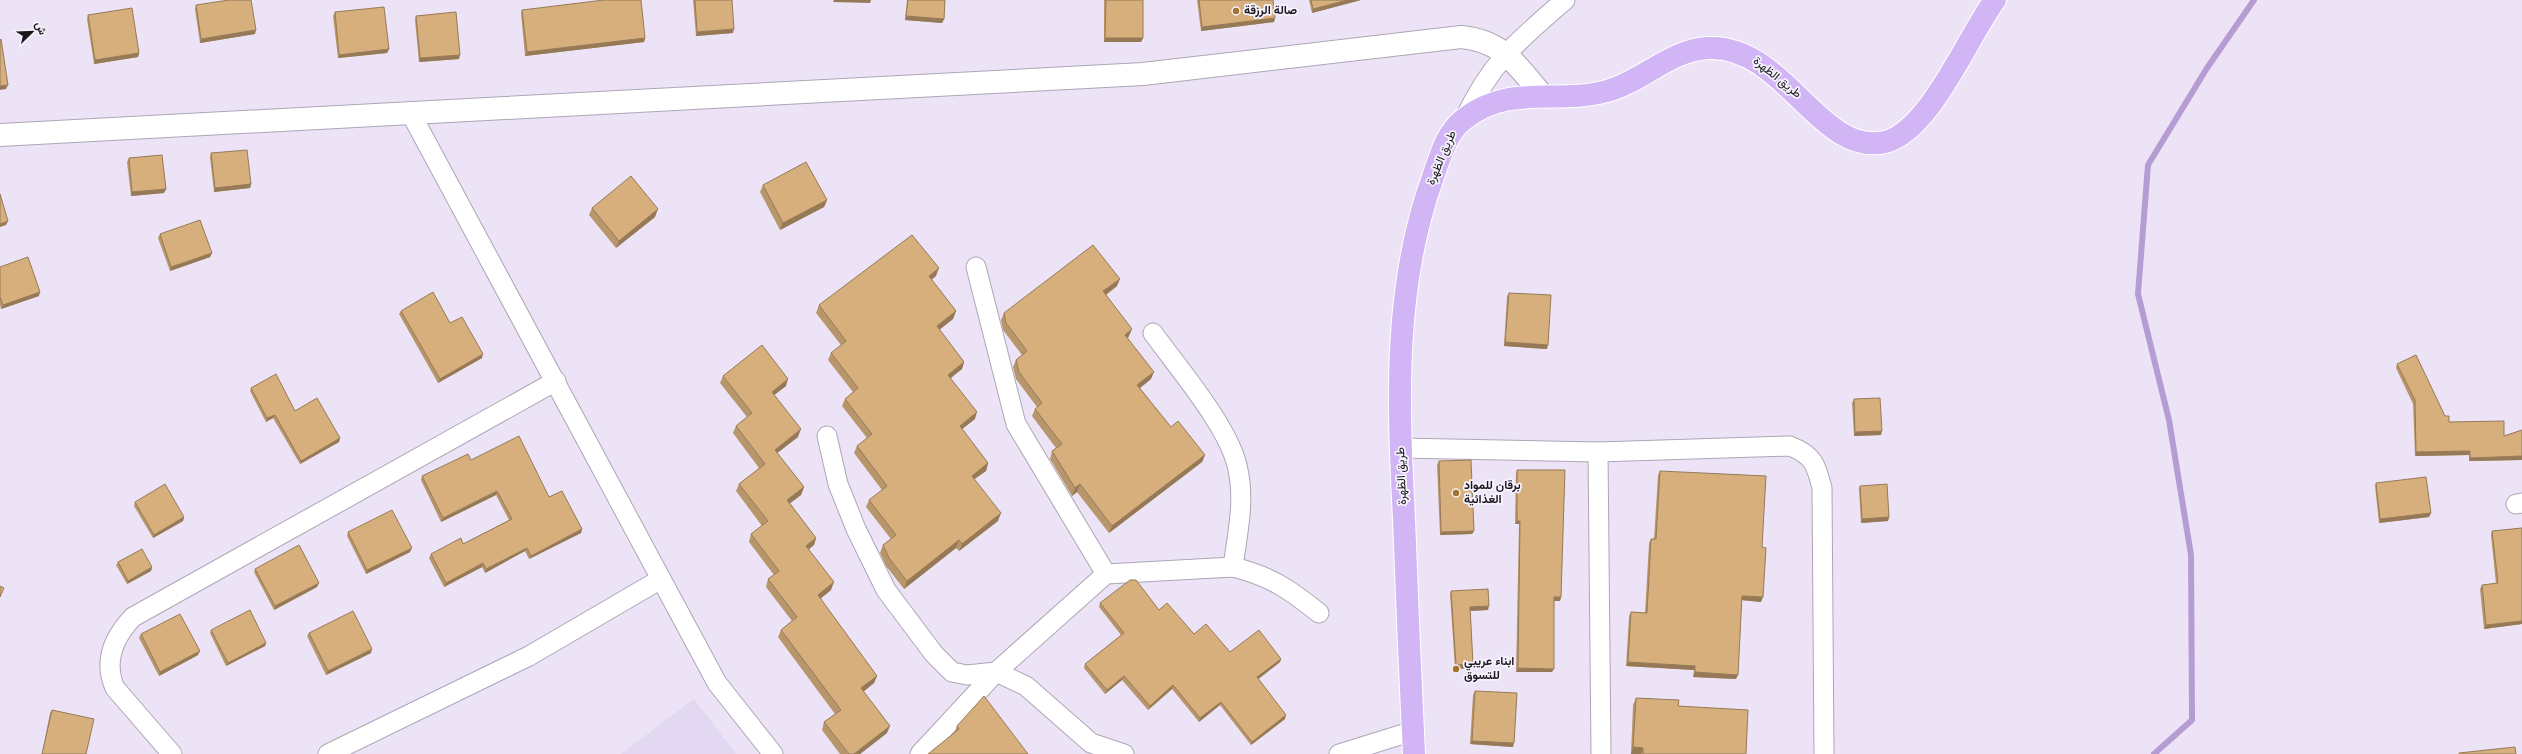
<svg xmlns="http://www.w3.org/2000/svg" width="2522" height="754" font-family="Overpass,Vazirmatn,sans-serif">
  <style>
    .built { fill: #e2d8f1 }
    .lines { fill: none; stroke-linecap: round; stroke-linejoin: round }
    .stream { stroke: #b59dd3; stroke-width: 6 }
    .minor-casing { stroke: #ada6b6; stroke-width: 21 }
    .tertiary-casing { stroke: #ada6b6; stroke-width: 24 }
    .primary-casing { stroke: #fff; stroke-width: 24 }
    .minor { stroke: #fff; stroke-width: 19 }
    .tertiary { stroke: #fff; stroke-width: 22 }
    .primary { stroke: #d2b5f4; stroke-width: 22 }
    .wall { fill: #b8966b }
    .shaded-wall { fill: #967a57 }
    .building { fill: #d6af7c; stroke: #967a57 }
    .poi-dot { fill: #a5742a; stroke: #f7f3fe; stroke-width: 1.5 }
    .labels { text-anchor: middle; dominant-baseline: central; stroke-width: 3.5; stroke-linejoin: round; paint-order: stroke }
    .poi-label { font-size: 12px; font-weight: bold; fill: #1a171d; stroke: #f7f3fe; text-anchor: start }
    .street-label { font-size: 12px; fill: #1a171d; stroke: #f7f3fe }
  </style>
  <rect width="100%" height="100%" fill="#ece4f6"/>
  <path class="built" d="M 694,699 L 736,754 L 621,754 Z"/>
  <g class="lines">
    <path class="stream" d="M 2154,754 L 2192,720 L 2191,555 L 2169,420 L 2138,294 L 2148,165 L 2207,68 L 2254,0"/>
    <g class="minor-casing">
      <g id="minor">
        <path d="M 410,112 L 717,683 L 773,754"/>
        <path d="M 1465,118 C 1491,62 1519,40 1565,0"/>
        <path d="M 976,267 L 1016,424 L 1106,574"/>
        <path d="M 1153,333 C 1178,368 1231,429 1238,470 C 1245,502 1237,536 1233,567"/>
        <path d="M 827,436 L 838,484 L 856,529 L 886,590 L 934,654 L 952,672 L 967,675 L 996,672 L 1106,574 L 1233,567 C 1270,576 1289,589 1319,613"/>
        <path d="M 1400,448 L 1598,452 L 1790,446 C 1813,455 1816,464 1822,488 L 1824,754"/>
        <path d="M 1598,452 L 1601,754"/>
        <path d="M 2516,504 L 2522,503"/>
        <path d="M 172,754 L 115,688 C 103,661 114,637 133,617 L 556,381"/>
        <path d="M 328,754 L 529,656 L 661,579"/>
        <path d="M 920,754 L 996,672 L 1026,686 L 1091,743 L 1124,754"/>
        <path d="M 1339,754 L 1413,731"/>
      </g>
    </g>
    <g class="tertiary-casing">
      <path id="tertiary" d="M 0,135 L 1143,74 L 1461,37 C 1504,41 1517,66 1543,96"/>
    </g>
    <g class="primary-casing">
      <path id="primary" d="M 1414,754 C 1410,676 1407,597 1404,519 C 1398,403 1393,287 1433,177 C 1440,157 1446,133 1463,120 C 1508,83 1556,105 1607,91 C 1643,81 1670,50 1708,48 C 1784,44 1820,157 1885,142 C 1930,131 1968,36 1995,0"/>
    </g>
    <use href="#minor" class="minor"/>
    <use href="#tertiary" class="tertiary"/>
    <use href="#primary" class="primary"/>
  </g>
  <g class="wall">
    <path d="M 693,0 L 732,0 L 733,33 L 696,36 Z"/>
    <path d="M 907,0 L 945,0 L 944,19 L 942,23 L 905,20 Z"/>
    <path d="M 1104,0 L 1143,0 L 1143,38 L 1141,42 L 1104,42 Z"/>
    <path d="M 1197,0 L 1273,0 L 1275,18 L 1274,22 L 1201,31 Z"/>
    <path d="M 1309,0 L 1361,0 L 1312,13 Z"/>
    <path d="M 196,5 L 255,34 L 200,43 L 195,9 Z"/>
    <path d="M 522,10 L 645,38 L 644,42 L 525,56 L 521,13 Z"/>
    <path d="M 335,12 L 389,49 L 387,53 L 338,58 L 333,16 Z"/>
    <path d="M 88,15 L 139,53 L 138,57 L 94,64 L 87,19 Z"/>
    <path d="M 416,16 L 459,59 L 419,62 L 415,20 Z"/>
    <path d="M 211,153 L 251,184 L 250,188 L 214,192 L 210,157 Z"/>
    <path d="M 129,158 L 166,189 L 164,193 L 131,196 L 127,162 Z"/>
    <path d="M 763,185 L 827,200 L 824,207 L 780,230 L 760,192 Z"/>
    <path d="M 592,208 L 655,217 L 616,248 L 589,215 Z"/>
    <path d="M 160,234 L 212,253 L 210,257 L 170,271 L 158,238 Z"/>
    <path d="M 0,267 L 39,296 L 1,309 L 0,305 Z"/>
    <path d="M 936,276 L 931,280 L 956,311 L 953,319 L 939,330 L 964,362 L 962,369 L 951,378 L 975,419 L 962,429 L 988,463 L 986,471 L 974,479 L 998,521 L 959,551 L 956,548 L 904,589 L 886,566 L 880,553 L 883,545 L 891,539 L 866,507 L 869,500 L 882,490 L 854,453 L 857,446 L 867,438 L 842,406 L 845,399 L 853,392 L 828,360 L 831,353 L 841,345 L 816,313 L 819,305 Z"/>
    <path d="M 1117,286 L 1106,295 L 1129,336 L 1128,338 L 1151,379 L 1140,388 L 1171,427 L 1205,455 L 1202,462 L 1109,533 L 1077,492 L 1072,496 L 1050,459 L 1052,451 L 1056,448 L 1032,416 L 1035,409 L 1037,407 L 1016,379 L 1013,367 L 1016,360 L 1022,355 L 1003,330 L 1001,320 L 1004,313 Z"/>
    <path d="M 1509,293 L 1547,349 L 1504,346 L 1507,296 Z"/>
    <path d="M 401,311 L 450,323 L 482,358 L 438,383 L 399,314 Z"/>
    <path d="M 2397,364 L 2445,416 L 2449,422 L 2504,436 L 2522,430 L 2522,460 L 2469,461 L 2469,455 L 2415,456 L 2413,404 L 2396,368 Z"/>
    <path d="M 723,376 L 786,386 L 774,395 L 798,437 L 777,453 L 804,487 L 801,495 L 790,503 L 816,538 L 814,545 L 808,550 L 831,590 L 820,599 L 877,676 L 874,683 L 863,692 L 887,733 L 860,754 L 840,754 L 822,730 L 824,722 L 835,714 L 778,637 L 781,630 L 792,621 L 766,587 L 768,579 L 774,575 L 749,542 L 751,534 L 762,526 L 736,491 L 739,484 L 759,468 L 733,433 L 736,426 L 747,417 L 720,383 Z"/>
    <path d="M 251,388 L 295,411 L 340,438 L 339,442 L 300,464 L 273,418 L 266,422 L 250,391 Z"/>
    <path d="M 1854,399 L 1881,435 L 1854,436 L 1852,403 Z"/>
    <path d="M 471,460 L 549,497 L 582,529 L 581,533 L 529,559 L 525,551 L 485,573 L 482,567 L 444,587 L 429,558 L 431,554 L 463,544 L 509,520 L 496,495 L 441,522 L 421,480 L 422,476 Z"/>
    <path d="M 1439,461 L 1474,531 L 1472,534 L 1440,535 L 1437,465 Z"/>
    <path d="M 1517,470 L 1561,597 L 1560,601 L 1554,601 L 1552,672 L 1516,672 L 1519,524 L 1515,524 L 1516,474 Z"/>
    <path d="M 1660,471 L 1762,547 L 1761,602 L 1742,600 L 1736,679 L 1693,677 L 1694,670 L 1626,666 L 1629,616 L 1631,612 L 1645,613 L 1649,543 L 1651,539 L 1654,539 L 1658,475 Z"/>
    <path d="M 2376,483 L 2431,513 L 2429,517 L 2379,523 L 2375,486 Z"/>
    <path d="M 1860,486 L 1889,517 L 1888,521 L 1861,523 L 1859,489 Z"/>
    <path d="M 135,502 L 184,517 L 183,521 L 153,538 L 134,506 Z"/>
    <path d="M 2522,528 L 2522,624 L 2484,629 L 2480,589 L 2482,585 L 2496,584 L 2491,535 L 2492,531 Z"/>
    <path d="M 348,532 L 410,552 L 366,574 L 347,536 Z"/>
    <path d="M 118,562 L 152,567 L 151,571 L 127,584 L 116,565 Z"/>
    <path d="M 255,569 L 317,587 L 274,610 L 254,572 Z"/>
    <path d="M 1451,591 L 1488,610 L 1470,611 L 1473,664 L 1471,668 L 1455,669 L 1450,594 Z"/>
    <path d="M 1100,603 L 1159,610 L 1194,634 L 1230,652 L 1281,659 L 1280,662 L 1258,679 L 1285,719 L 1251,745 L 1220,705 L 1199,722 L 1172,689 L 1148,710 L 1122,680 L 1105,694 L 1084,668 L 1085,664 L 1121,635 L 1099,607 Z"/>
    <path d="M 211,630 L 266,643 L 265,646 L 226,666 L 210,633 Z"/>
    <path d="M 309,633 L 371,653 L 326,675 L 307,636 Z"/>
    <path d="M 141,634 L 198,655 L 159,676 L 139,638 Z"/>
    <path d="M 1475,691 L 1513,747 L 1470,744 L 1473,695 Z"/>
    <path d="M 1636,698 L 1678,706 L 1746,754 L 1631,754 L 1633,705 Z"/>
    <path d="M 52,710 L 86,754 L 42,754 L 50,713 Z"/>
    <path d="M 957,726 L 1028,754 L 954,733 Z"/>
  </g>
  <g class="shaded-wall">
    <path d="M 834,0 L 871,0 L 870,3 L 833,2 Z"/>
    <path d="M 1348,0 L 1361,0 L 1312,13 L 1313,9 Z"/>
    <path d="M 906,16 L 944,19 L 942,23 L 905,20 Z"/>
    <path d="M 1275,18 L 1274,22 L 1201,31 L 1202,27 Z"/>
    <path d="M 734,29 L 733,33 L 696,36 L 697,32 Z"/>
    <path d="M 256,30 L 255,34 L 200,43 L 201,39 Z"/>
    <path d="M 645,38 L 644,42 L 525,56 L 527,52 Z"/>
    <path d="M 1105,38 L 1143,38 L 1141,42 L 1104,42 Z"/>
    <path d="M 389,49 L 387,53 L 338,58 L 339,55 Z"/>
    <path d="M 139,53 L 138,57 L 94,64 L 95,60 Z"/>
    <path d="M 460,55 L 459,59 L 419,62 L 420,58 Z"/>
    <path d="M 8,85 L 6,89 L 0,90 L 0,86 Z"/>
    <path d="M 251,184 L 250,188 L 214,192 L 215,188 Z"/>
    <path d="M 166,189 L 164,193 L 131,196 L 132,192 Z"/>
    <path d="M 827,200 L 824,207 L 780,230 L 783,223 Z"/>
    <path d="M 658,209 L 655,217 L 616,248 L 619,241 Z"/>
    <path d="M 8,221 L 6,225 L 0,227 L 0,224 Z"/>
    <path d="M 212,253 L 210,257 L 170,271 L 171,267 Z"/>
    <path d="M 939,268 L 936,276 L 926,284 L 929,276 Z"/>
    <path d="M 1120,279 L 1117,286 L 1100,299 L 1103,291 Z"/>
    <path d="M 40,292 L 39,296 L 1,309 L 3,305 Z"/>
    <path d="M 956,311 L 953,319 L 934,334 L 937,326 Z"/>
    <path d="M 1132,329 L 1129,336 L 1122,342 L 1125,335 Z"/>
    <path d="M 1505,342 L 1548,345 L 1547,349 L 1504,346 Z"/>
    <path d="M 483,354 L 482,358 L 438,383 L 440,379 Z"/>
    <path d="M 964,362 L 962,369 L 945,382 L 948,375 Z"/>
    <path d="M 1154,372 L 1151,379 L 1135,392 L 1137,385 Z"/>
    <path d="M 788,379 L 786,386 L 769,399 L 772,392 Z"/>
    <path d="M 977,412 L 975,419 L 957,433 L 960,426 Z"/>
    <path d="M 275,415 L 273,418 L 266,422 L 267,418 Z"/>
    <path d="M 801,429 L 798,437 L 772,457 L 775,450 Z"/>
    <path d="M 1882,431 L 1881,435 L 1854,436 L 1855,432 Z"/>
    <path d="M 340,438 L 339,442 L 300,464 L 301,461 Z"/>
    <path d="M 2470,451 L 2469,455 L 2415,456 L 2416,452 Z"/>
    <path d="M 1205,455 L 1202,462 L 1109,533 L 1112,526 Z"/>
    <path d="M 2522,456 L 2522,460 L 2469,461 L 2470,458 Z"/>
    <path d="M 988,463 L 986,471 L 969,483 L 972,476 Z"/>
    <path d="M 1080,484 L 1077,492 L 1072,496 L 1075,488 Z"/>
    <path d="M 804,487 L 801,495 L 785,507 L 787,500 Z"/>
    <path d="M 497,491 L 496,495 L 441,522 L 443,518 Z"/>
    <path d="M 1001,513 L 998,521 L 959,551 L 962,544 Z"/>
    <path d="M 2431,513 L 2429,517 L 2379,523 L 2380,519 Z"/>
    <path d="M 184,517 L 183,521 L 153,538 L 154,535 Z"/>
    <path d="M 1889,517 L 1888,521 L 1861,523 L 1862,519 Z"/>
    <path d="M 1517,521 L 1520,521 L 1519,524 L 1515,524 Z"/>
    <path d="M 582,529 L 581,533 L 529,559 L 531,556 Z"/>
    <path d="M 1474,531 L 1472,534 L 1440,535 L 1441,532 Z"/>
    <path d="M 816,538 L 814,545 L 803,554 L 806,546 Z"/>
    <path d="M 959,540 L 956,548 L 904,589 L 907,581 Z"/>
    <path d="M 412,548 L 410,552 L 366,574 L 367,570 Z"/>
    <path d="M 527,548 L 525,551 L 485,573 L 486,569 Z"/>
    <path d="M 483,563 L 482,567 L 444,587 L 446,583 Z"/>
    <path d="M 152,567 L 151,571 L 127,584 L 128,581 Z"/>
    <path d="M 834,582 L 831,590 L 815,603 L 818,595 Z"/>
    <path d="M 319,583 L 317,587 L 274,610 L 275,606 Z"/>
    <path d="M 1742,596 L 1763,597 L 1761,602 L 1741,600 Z"/>
    <path d="M 1554,597 L 1561,597 L 1560,601 L 1552,601 Z"/>
    <path d="M 1489,606 L 1488,610 L 1468,611 L 1470,607 Z"/>
    <path d="M 2522,621 L 2522,624 L 2484,629 L 2486,625 Z"/>
    <path d="M 266,643 L 265,646 L 226,666 L 228,663 Z"/>
    <path d="M 372,649 L 371,653 L 326,675 L 328,671 Z"/>
    <path d="M 200,651 L 198,655 L 159,676 L 160,672 Z"/>
    <path d="M 1281,659 L 1280,662 L 1256,681 L 1257,677 Z"/>
    <path d="M 1628,662 L 1695,666 L 1694,670 L 1626,666 Z"/>
    <path d="M 1473,664 L 1471,668 L 1455,669 L 1456,665 Z"/>
    <path d="M 1518,668 L 1554,669 L 1552,672 L 1516,672 Z"/>
    <path d="M 1695,672 L 1738,675 L 1736,679 L 1693,677 Z"/>
    <path d="M 877,676 L 874,683 L 858,696 L 861,688 Z"/>
    <path d="M 1124,676 L 1122,680 L 1105,694 L 1107,690 Z"/>
    <path d="M 1173,685 L 1172,689 L 1148,710 L 1150,706 Z"/>
    <path d="M 1221,702 L 1220,705 L 1199,722 L 1200,718 Z"/>
    <path d="M 1286,715 L 1285,719 L 1251,745 L 1252,742 Z"/>
    <path d="M 890,726 L 887,733 L 860,754 L 854,754 Z"/>
    <path d="M 1472,741 L 1514,743 L 1513,747 L 1470,744 Z"/>
    <path d="M 1633,747 L 1643,748 L 1641,754 L 1631,754 Z"/>
  </g>
  <g class="building">
    <path d="M 229,0 L 251,0 L 256,30 L 201,39 L 196,5 Z"/>
    <path d="M 604,0 L 641,0 L 645,38 L 527,52 L 522,10 Z"/>
    <path d="M 695,0 L 732,0 L 734,29 L 697,32 Z"/>
    <path d="M 908,0 L 945,0 L 944,19 L 906,16 Z"/>
    <path d="M 1106,0 L 1143,0 L 1143,38 L 1105,38 Z"/>
    <path d="M 1199,0 L 1273,0 L 1275,18 L 1202,27 Z"/>
    <path d="M 1311,0 L 1348,0 L 1313,9 Z"/>
    <path d="M 384,7 L 389,49 L 339,55 L 335,12 Z"/>
    <path d="M 132,8 L 139,53 L 95,60 L 88,15 Z"/>
    <path d="M 456,12 L 460,55 L 420,58 L 416,16 Z"/>
    <path d="M 1,39 L 8,85 L 0,86 L 0,40 Z"/>
    <path d="M 247,150 L 251,184 L 215,188 L 211,153 Z"/>
    <path d="M 162,155 L 166,189 L 132,192 L 129,158 Z"/>
    <path d="M 806,162 L 827,200 L 783,223 L 763,185 Z"/>
    <path d="M 631,176 L 658,209 L 619,241 L 592,208 Z"/>
    <path d="M 0,194 L 8,221 L 0,224 Z"/>
    <path d="M 200,220 L 212,253 L 171,267 L 160,234 Z"/>
    <path d="M 912,235 L 939,268 L 929,276 L 956,311 L 937,326 L 964,362 L 948,375 L 977,412 L 960,426 L 988,463 L 972,476 L 1001,513 L 962,544 L 959,540 L 907,581 L 889,558 L 883,545 L 896,535 L 869,500 L 887,486 L 857,446 L 872,434 L 845,399 L 858,388 L 831,353 L 846,341 L 819,305 Z"/>
    <path d="M 1093,245 L 1120,279 L 1103,291 L 1132,329 L 1125,335 L 1154,372 L 1137,385 L 1171,427 L 1178,421 L 1205,455 L 1112,526 L 1080,484 L 1075,488 L 1052,451 L 1062,444 L 1035,409 L 1042,403 L 1019,372 L 1016,360 L 1027,351 L 1006,323 L 1004,313 Z"/>
    <path d="M 28,257 L 40,292 L 3,305 L 0,297 L 0,267 Z"/>
    <path d="M 433,292 L 450,323 L 462,317 L 483,354 L 440,379 L 401,311 Z"/>
    <path d="M 1509,293 L 1551,295 L 1548,345 L 1505,342 Z"/>
    <path d="M 762,345 L 788,379 L 772,392 L 801,429 L 775,450 L 804,487 L 787,500 L 816,538 L 806,546 L 834,582 L 818,595 L 877,676 L 861,688 L 890,726 L 854,754 L 849,754 L 824,722 L 841,710 L 781,630 L 797,617 L 768,579 L 779,571 L 751,534 L 768,521 L 739,484 L 765,464 L 736,426 L 752,413 L 723,376 Z"/>
    <path d="M 2416,355 L 2445,416 L 2449,416 L 2449,422 L 2504,421 L 2504,436 L 2522,430 L 2522,456 L 2470,458 L 2470,451 L 2416,452 L 2415,400 L 2397,364 Z"/>
    <path d="M 276,374 L 295,411 L 317,398 L 340,438 L 301,461 L 275,415 L 267,418 L 251,388 Z"/>
    <path d="M 1880,398 L 1882,431 L 1855,432 L 1854,399 Z"/>
    <path d="M 519,436 L 549,497 L 562,491 L 582,529 L 531,556 L 527,548 L 486,569 L 483,563 L 446,583 L 431,554 L 461,538 L 463,544 L 512,519 L 497,491 L 443,518 L 422,476 L 468,454 L 471,460 Z"/>
    <path d="M 1471,460 L 1474,531 L 1441,532 L 1439,461 Z"/>
    <path d="M 1517,470 L 1565,470 L 1561,597 L 1554,597 L 1554,669 L 1518,668 L 1520,521 L 1517,521 Z"/>
    <path d="M 1660,471 L 1766,476 L 1762,547 L 1766,548 L 1763,597 L 1742,596 L 1738,675 L 1695,672 L 1695,666 L 1628,662 L 1631,612 L 1647,613 L 1651,539 L 1656,539 Z"/>
    <path d="M 2426,477 L 2431,513 L 2380,519 L 2376,483 Z"/>
    <path d="M 165,484 L 184,517 L 154,535 L 135,502 Z"/>
    <path d="M 1887,484 L 1889,517 L 1862,519 L 1860,486 Z"/>
    <path d="M 392,510 L 412,548 L 367,570 L 348,532 Z"/>
    <path d="M 2522,528 L 2522,621 L 2486,625 L 2482,585 L 2498,583 L 2492,531 Z"/>
    <path d="M 299,545 L 319,583 L 275,606 L 255,569 Z"/>
    <path d="M 142,549 L 152,567 L 128,581 L 118,562 Z"/>
    <path d="M 1130,580 L 1136,580 L 1159,610 L 1167,603 L 1194,634 L 1206,624 L 1230,652 L 1259,630 L 1281,659 L 1257,677 L 1286,715 L 1252,742 L 1221,702 L 1200,718 L 1173,685 L 1150,706 L 1124,676 L 1107,690 L 1085,664 L 1124,633 L 1100,603 Z"/>
    <path d="M 0,586 L 4,588 L 0,597 Z"/>
    <path d="M 1488,589 L 1489,606 L 1470,607 L 1473,664 L 1456,665 L 1451,591 Z"/>
    <path d="M 250,610 L 266,643 L 228,663 L 211,630 Z"/>
    <path d="M 353,611 L 372,649 L 328,671 L 309,633 Z"/>
    <path d="M 180,614 L 200,651 L 160,672 L 141,634 Z"/>
    <path d="M 1475,691 L 1517,693 L 1514,743 L 1472,741 Z"/>
    <path d="M 984,696 L 1028,754 L 928,754 L 959,729 L 957,726 Z"/>
    <path d="M 1636,698 L 1679,700 L 1678,706 L 1748,710 L 1746,754 L 1643,754 L 1643,748 L 1633,747 Z"/>
    <path d="M 52,710 L 94,719 L 86,754 L 42,754 Z"/>
    <path d="M 2515,747 L 2516,754 L 2459,754 L 2459,753 Z"/>
  </g>
  <g class="poi-dot">
    <circle cx="1236" cy="11" r="4"/>
    <circle cx="1456" cy="493" r="4"/>
    <circle cx="1456" cy="669" r="4"/>
  </g>
  <g class="labels">
    <g class="poi-label">
      <text x="1244" y="11">صالة الرزقة</text>
      <text x="1464" y="486">برقان للمواد<tspan x="1464" dy="14">الغذائية</tspan></text>
      <text x="1464" y="662">ابناء عريبي<tspan x="1464" dy="14">للتسوق</tspan></text>
    </g>
    <g class="street-label">
      <text transform="translate(1777 78) rotate(39)">طريق الظهرة</text>
      <text transform="translate(1442 158) rotate(-67)">طريق الظهرة</text>
      <text transform="translate(1402 476) rotate(-92)">طريق الظهرة</text>
    </g>
  </g>
  <g transform="translate(32 32) rotate(67)" stroke="#f7f3fe" stroke-width="3" paint-order="stroke">
  <path d="M0-3L7 15L0 10L-7 15Z" fill="#1a171d"/>
  <text y="-6" font-size="11" font-weight="bold" text-anchor="middle" fill="#1a171d">ش</text>
  </g>
</svg>
